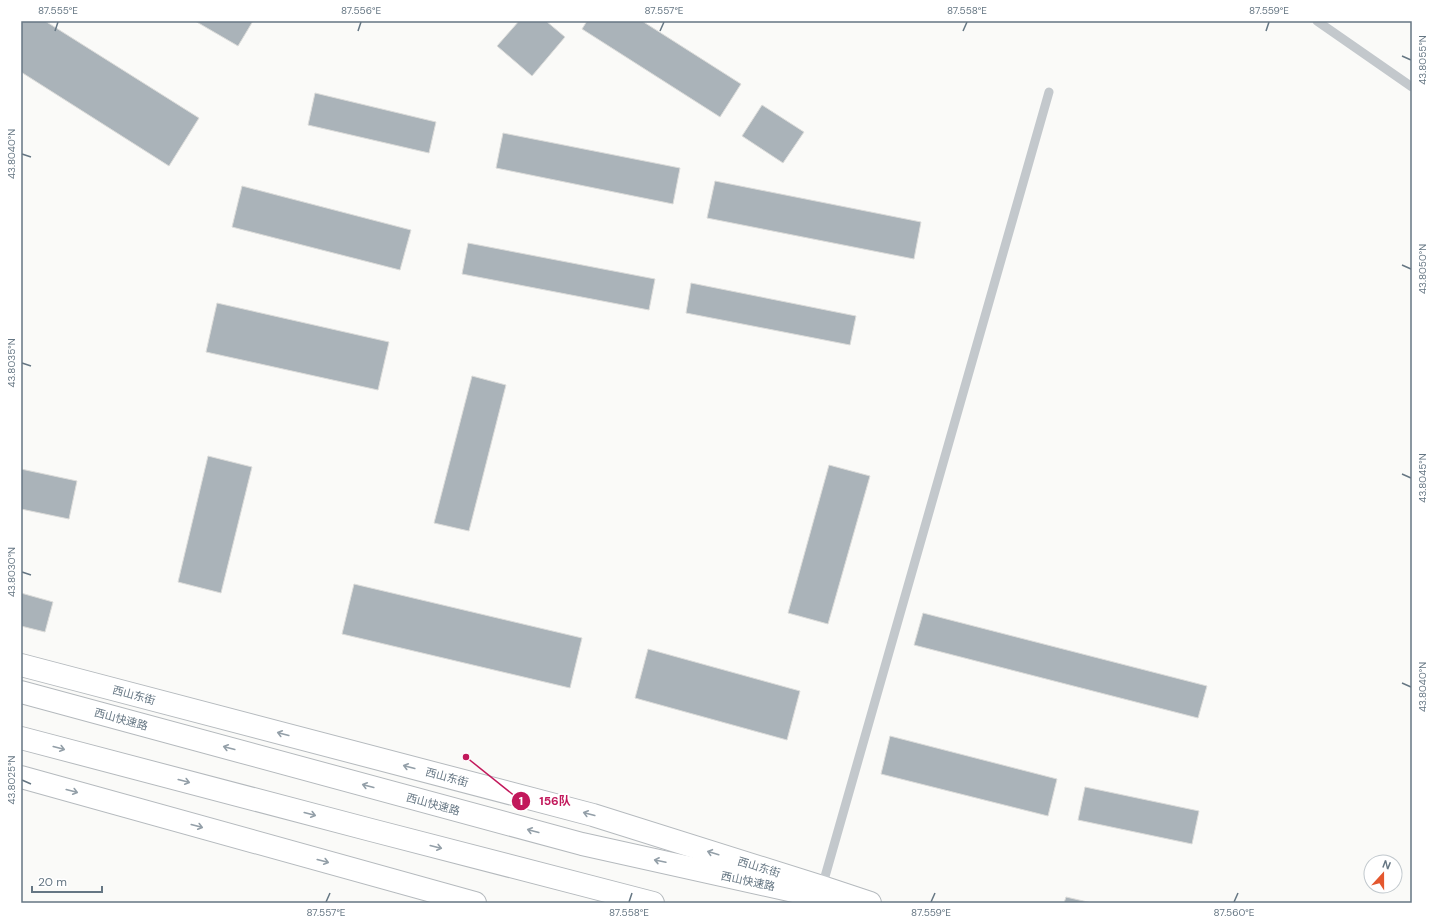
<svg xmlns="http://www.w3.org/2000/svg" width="1433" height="924" font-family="'DM Sans','Noto Sans SC',sans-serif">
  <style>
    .building { fill: #aab3b9; stroke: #dcdcda }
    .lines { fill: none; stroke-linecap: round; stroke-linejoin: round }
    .primary-casing { stroke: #b5babe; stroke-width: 24 }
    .highway-casing { stroke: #b4b9bd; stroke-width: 24 }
    .lane { stroke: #c3c8cc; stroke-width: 9 }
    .primary { stroke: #fff; stroke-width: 22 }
    .highway { stroke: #fff; stroke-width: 22 }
    .oneway { stroke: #939fa8 }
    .ticks { fill: none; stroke: #657683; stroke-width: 1.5 }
    .labels { text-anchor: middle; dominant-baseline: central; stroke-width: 4; stroke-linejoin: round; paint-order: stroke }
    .street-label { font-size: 11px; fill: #657683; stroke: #fff }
    .leader { fill: none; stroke: #c2185b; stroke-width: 1.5 }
    .callout-dot { fill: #c2185b; stroke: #fff; stroke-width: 1.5 }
    .mark-label { font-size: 12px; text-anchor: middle; font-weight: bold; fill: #fff }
    .callout-label { font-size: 12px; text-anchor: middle; font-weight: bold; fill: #c2185b; stroke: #fff; stroke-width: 4; stroke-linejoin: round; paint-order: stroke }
    .neatline { fill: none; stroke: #657683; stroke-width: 1.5 }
    .ticks-label { font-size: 10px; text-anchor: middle; fill: #657683 }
  </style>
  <rect width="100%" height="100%" fill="#fafaf8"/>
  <g class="building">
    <path d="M 21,21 L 45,21 L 199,118 L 169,166 L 21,72 Z"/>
    <path d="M 195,21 L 253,21 L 238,46 Z"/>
    <path d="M 519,21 L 546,21 L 565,37 L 532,76 L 497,46 Z"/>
    <path d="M 587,21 L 642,21 L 741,84 L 720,117 L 582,29 Z"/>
    <path d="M 315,93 L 436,122 L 429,153 L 308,125 Z"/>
    <path d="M 762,105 L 804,132 L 783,163 L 742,136 Z"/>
    <path d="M 503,133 L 680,168 L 673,204 L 496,168 Z"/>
    <path d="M 715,181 L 921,222 L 914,259 L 707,218 Z"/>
    <path d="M 242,186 L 411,230 L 400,270 L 232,227 Z"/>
    <path d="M 468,243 L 655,279 L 649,310 L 462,274 Z"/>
    <path d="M 691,283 L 856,316 L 850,345 L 686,313 Z"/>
    <path d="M 217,303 L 389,342 L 378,390 L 206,352 Z"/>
    <path d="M 472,376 L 506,385 L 469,531 L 434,523 Z"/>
    <path d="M 208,456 L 252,467 L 221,593 L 178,582 Z"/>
    <path d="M 829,465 L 870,476 L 828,624 L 788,613 Z"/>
    <path d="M 21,469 L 77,481 L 69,519 L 21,509 Z"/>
    <path d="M 354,584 L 582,638 L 570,688 L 342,634 Z"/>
    <path d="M 21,593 L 53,602 L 45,632 L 21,626 Z"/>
    <path d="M 923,613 L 1207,686 L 1198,718 L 914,645 Z"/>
    <path d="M 648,649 L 800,691 L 787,740 L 635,698 Z"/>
    <path d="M 890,736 L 1057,779 L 1048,816 L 881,774 Z"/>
    <path d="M 1085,787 L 1199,811 L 1192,844 L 1078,820 Z"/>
    <path d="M 1066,897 L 1092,903 L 1064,903 Z"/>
  </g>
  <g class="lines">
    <g class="primary-casing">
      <g id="primary">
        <path d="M 21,665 L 593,815 L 822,887 L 870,903"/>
        <path d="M 21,777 L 475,903"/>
      </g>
    </g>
    <g class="highway-casing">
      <g id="highway">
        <path d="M 21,692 L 582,844 L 848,903"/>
        <path d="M 21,738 L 371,830 L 653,903"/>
      </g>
    </g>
    <g class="lane">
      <path d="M 1317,21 L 1412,87"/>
      <path d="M 822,887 L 1049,92"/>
    </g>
    <use href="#primary" class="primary"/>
    <use href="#highway" class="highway"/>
  </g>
  <defs><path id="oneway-shaft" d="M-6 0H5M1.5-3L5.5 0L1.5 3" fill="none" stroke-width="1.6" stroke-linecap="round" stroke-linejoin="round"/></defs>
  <g class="oneway">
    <use href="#oneway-shaft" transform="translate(283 734) rotate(-165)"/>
    <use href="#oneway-shaft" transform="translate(59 748) rotate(15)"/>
    <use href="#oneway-shaft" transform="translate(229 748) rotate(-165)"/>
    <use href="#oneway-shaft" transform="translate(409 767) rotate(-165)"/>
    <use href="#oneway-shaft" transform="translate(184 781) rotate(15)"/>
    <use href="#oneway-shaft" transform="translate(368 786) rotate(-165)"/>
    <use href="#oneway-shaft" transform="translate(72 791) rotate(15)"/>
    <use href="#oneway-shaft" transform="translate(310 814) rotate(15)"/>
    <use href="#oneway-shaft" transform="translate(589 814) rotate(-165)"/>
    <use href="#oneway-shaft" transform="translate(197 826) rotate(15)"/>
    <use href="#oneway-shaft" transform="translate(533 831) rotate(-165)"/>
    <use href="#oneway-shaft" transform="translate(436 847) rotate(14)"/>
    <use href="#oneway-shaft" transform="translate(713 853) rotate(-163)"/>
    <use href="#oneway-shaft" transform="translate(323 861) rotate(15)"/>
    <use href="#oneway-shaft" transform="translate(660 861) rotate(-168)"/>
  </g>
  <path class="ticks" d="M 55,31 L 58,22M 358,31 L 361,22M 660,31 L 664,22M 963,31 L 967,22M 1266,31 L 1269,22M 1402,56 L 1411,60M 22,154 L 31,157M 1402,265 L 1411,269M 22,363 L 31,366M 1402,474 L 1411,478M 22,572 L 31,575M 1402,683 L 1411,687M 22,780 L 31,784M 326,902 L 330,893M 629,902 L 632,893M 931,902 L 935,893M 1234,902 L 1238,893"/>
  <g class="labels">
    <g class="street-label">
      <text transform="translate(134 695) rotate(15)">西山东街</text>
      <text transform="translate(121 719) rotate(15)">西山快速路</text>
      <text transform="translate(447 777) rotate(15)">西山东街</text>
      <text transform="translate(433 804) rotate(15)">西山快速路</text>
      <text transform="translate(759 867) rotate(17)">西山东街</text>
      <text transform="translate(748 881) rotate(12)">西山快速路</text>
    </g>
  </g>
  <path class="leader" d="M466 757L521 801"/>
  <g class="callout-dot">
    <circle cx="466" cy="757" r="4"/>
    <circle cx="521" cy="801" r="10"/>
  </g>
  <g class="mark-label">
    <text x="521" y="805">1</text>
  </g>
  <g class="callout-label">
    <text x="555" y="805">156队</text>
  </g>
  <rect width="1433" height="924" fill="none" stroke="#ffffff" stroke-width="44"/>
  <g transform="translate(1383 874) rotate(21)"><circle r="19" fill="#ffffff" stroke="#c1c8cd"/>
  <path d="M0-3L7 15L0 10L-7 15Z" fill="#e4572e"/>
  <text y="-6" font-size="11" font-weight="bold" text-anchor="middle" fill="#657683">N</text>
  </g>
  <path d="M32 886v6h70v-6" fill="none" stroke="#657683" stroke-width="2"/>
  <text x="38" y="886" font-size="12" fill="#657683" stroke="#ffffff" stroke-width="3" paint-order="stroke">20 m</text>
  <rect x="22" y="22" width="1389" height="880" class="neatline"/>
  <g class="ticks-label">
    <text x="58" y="14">87.555°E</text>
    <text x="361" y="14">87.556°E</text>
    <text x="664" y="14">87.557°E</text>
    <text x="967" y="14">87.558°E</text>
    <text x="1269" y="14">87.559°E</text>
    <text transform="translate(1422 60) rotate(-90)" y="4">43.8055°N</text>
    <text transform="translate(11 154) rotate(-90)" y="4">43.8040°N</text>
    <text transform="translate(1422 269) rotate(-90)" y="4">43.8050°N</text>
    <text transform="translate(11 363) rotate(-90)" y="4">43.8035°N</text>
    <text transform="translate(1422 478) rotate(-90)" y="4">43.8045°N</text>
    <text transform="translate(11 572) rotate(-90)" y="4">43.8030°N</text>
    <text transform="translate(1422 687) rotate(-90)" y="4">43.8040°N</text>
    <text transform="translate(11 780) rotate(-90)" y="4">43.8025°N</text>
    <text x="326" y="916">87.557°E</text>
    <text x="629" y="916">87.558°E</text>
    <text x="931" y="916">87.559°E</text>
    <text x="1234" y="916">87.560°E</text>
  </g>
</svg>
